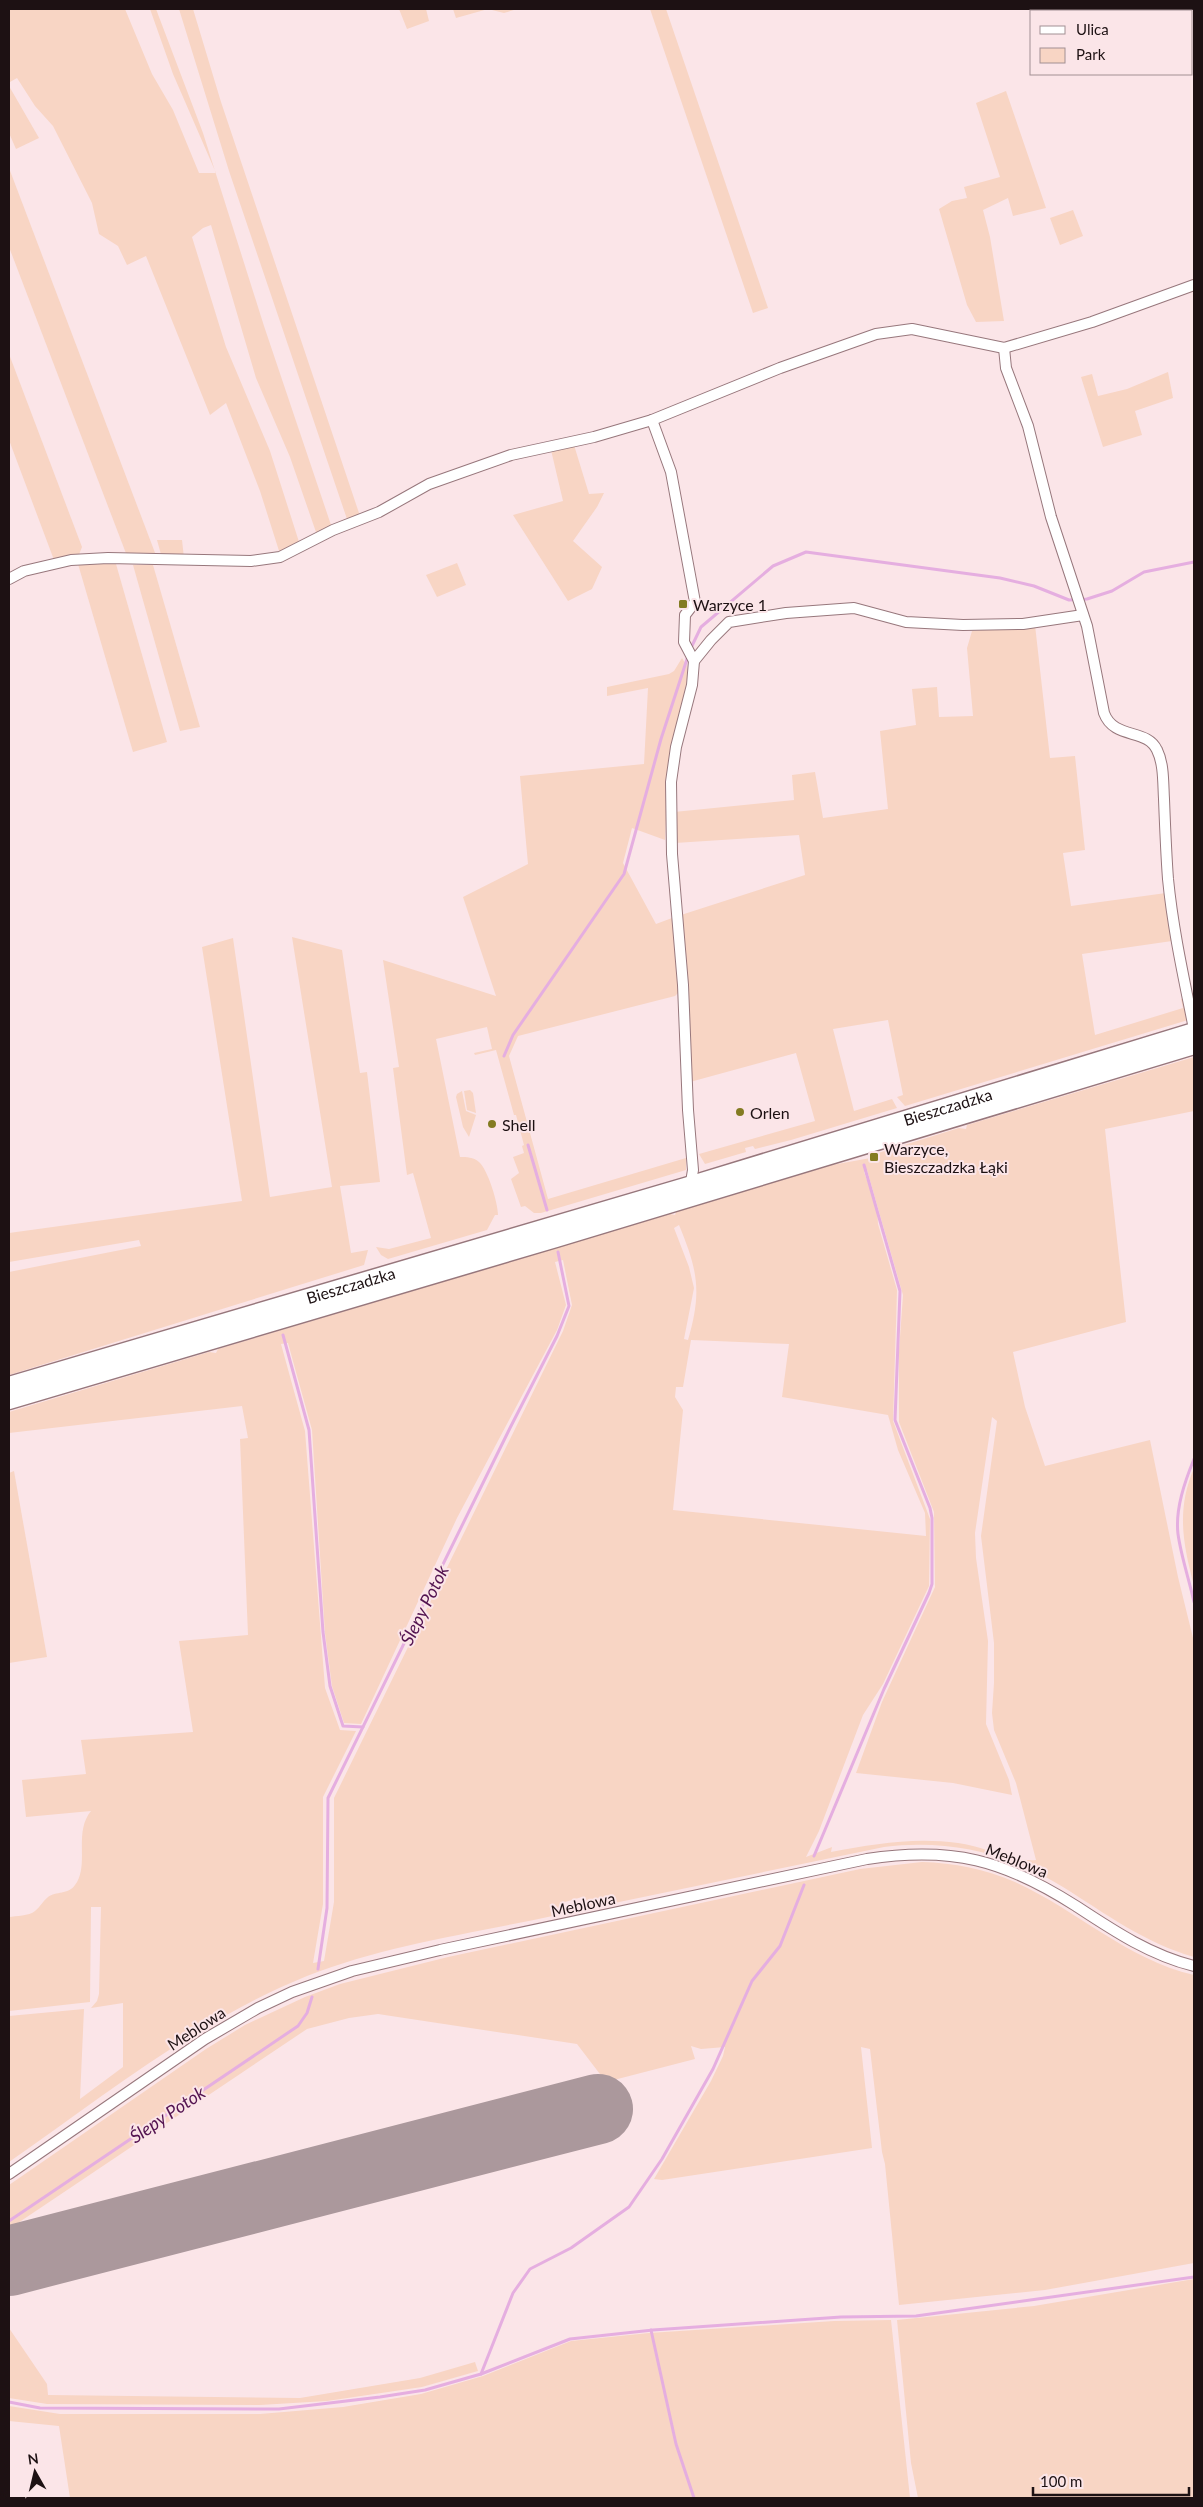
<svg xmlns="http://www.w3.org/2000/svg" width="1203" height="2507" font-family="Lato,sans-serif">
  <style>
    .green { fill: #f8d5c4; fill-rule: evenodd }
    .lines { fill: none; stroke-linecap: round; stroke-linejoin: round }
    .stream { stroke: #e5aee0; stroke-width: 3 }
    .runway { stroke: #ab989c; stroke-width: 70 }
    .street-casing { stroke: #97777c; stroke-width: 12 }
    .primary-casing { stroke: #97777c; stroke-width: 19 }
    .street { stroke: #fff; stroke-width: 10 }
    .primary { stroke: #fff; stroke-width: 16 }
    .poi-dot { fill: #837b21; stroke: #fbe5e8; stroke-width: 2 }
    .labels { text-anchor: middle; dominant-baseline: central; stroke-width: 4; stroke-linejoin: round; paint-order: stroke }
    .poi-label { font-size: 16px; fill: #1d1113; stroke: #fbe5e8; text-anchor: start }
    .street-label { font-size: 16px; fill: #1d1113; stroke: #fbe5e8 }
    .water-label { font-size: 18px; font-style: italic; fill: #531350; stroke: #fbe5e8 }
  </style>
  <rect width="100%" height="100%" fill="#fbe5e8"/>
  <g class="green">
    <path d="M 9,9 L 125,9 L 152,74 L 173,110 L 199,173 L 216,173 L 173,74 L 150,9 L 156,9 L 203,133 L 264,326 L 332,528 L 317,535 L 290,457 L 256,378 L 211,225 L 203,228 L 192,237 L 226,347 L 270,451 L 300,545 L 280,554 L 260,491 L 226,403 L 210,415 L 146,256 L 127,265 L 118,246 L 99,234 L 92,203 L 53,126 L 35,106 L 17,78 L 10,82 Z"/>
    <path d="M 179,9 L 193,9 L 221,102 L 360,516 L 348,522 L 229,171 Z"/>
    <path d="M 399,9 L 426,9 L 429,21 L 407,29 Z"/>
    <path d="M 453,9 L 517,9 L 504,13 L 488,9 L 456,18 Z"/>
    <path d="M 650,9 L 666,9 L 768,308 L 753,313 Z"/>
    <path d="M 9,86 L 39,138 L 16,149 L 9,133 Z"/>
    <path d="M 1006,91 L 1046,208 L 1013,216 L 1008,198 L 983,210 L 990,237 L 1004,321 L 976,322 L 967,305 L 939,209 L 952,201 L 967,198 L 964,187 L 1000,177 L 976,103 Z"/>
    <path d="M 9,168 L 157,558 L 127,556 L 9,247 Z"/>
    <path d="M 1073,210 L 1083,236 L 1060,245 L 1050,218 Z"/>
    <path d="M 9,354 L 82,547 L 78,557 L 54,560 L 9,440 Z"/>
    <path d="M 1168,372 L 1173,398 L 1135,411 L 1142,435 L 1103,447 L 1081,377 L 1092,374 L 1098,396 L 1127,389 Z"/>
    <path d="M 574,445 L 589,494 L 604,493 L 597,507 L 573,541 L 602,567 L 592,589 L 568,601 L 513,515 L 563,501 L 551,450 Z"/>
    <path d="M 157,540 L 182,540 L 184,558 L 162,558 Z"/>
    <path d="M 457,563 L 466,585 L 437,597 L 426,575 Z"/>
    <path d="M 78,564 L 116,564 L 167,742 L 133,752 Z"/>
    <path d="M 133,565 L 153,565 L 200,727 L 180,731 Z"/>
    <path d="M 1035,625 L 1050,758 L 1075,756 L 1085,850 L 1063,853 L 1071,906 L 1166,893 L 1172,941 L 1082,954 L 1095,1035 L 1183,1008 L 1181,999 L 1184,999 L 1188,1020 L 905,1106 L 897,1097 L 903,1095 L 888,1020 L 833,1029 L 854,1111 L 892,1099 L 897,1108 L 791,1140 L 755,1149 L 753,1146 L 745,1148 L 746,1152 L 705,1164 L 699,1154 L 815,1121 L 796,1053 L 690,1082 L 681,915 L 805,875 L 799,835 L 675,843 L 674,812 L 794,800 L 792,775 L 815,772 L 823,818 L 888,809 L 880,731 L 916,725 L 912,689 L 937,687 L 939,717 L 973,716 L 967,648 L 972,631 Z"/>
    <path d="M 682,658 L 687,666 L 688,674 L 668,776 L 665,840 L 632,828 L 623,863 L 656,924 L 672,918 L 679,981 L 678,993 L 675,996 L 518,1036 L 509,1056 L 548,1199 L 686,1158 L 686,1170 L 541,1213 L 534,1213 L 525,1206 L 521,1207 L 511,1179 L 519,1173 L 513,1157 L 524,1153 L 522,1146 L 524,1145 L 516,1115 L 514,1115 L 496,1050 L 475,1055 L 474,1053 L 492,1049 L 487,1027 L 436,1039 L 460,1157 C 467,1157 473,1157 479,1162 C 488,1170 498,1203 498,1215 L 495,1215 L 487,1230 L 388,1259 L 381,1255 L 376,1247 L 389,1249 L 431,1238 L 413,1173 L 407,1175 L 393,1068 L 399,1067 L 383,960 L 496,996 L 463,897 L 528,864 L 520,776 L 644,764 L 648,688 L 607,696 L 607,687 L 669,674 L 674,671 Z"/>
    <path d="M 292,937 L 342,950 L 360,1073 L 367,1072 L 380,1182 L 340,1186 L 351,1253 L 368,1250 L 364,1265 L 9,1375 L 9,1272 L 141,1246 L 139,1240 L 9,1262 L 9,1233 L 242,1201 L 202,947 L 233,938 L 270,1197 L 332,1187 Z"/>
    <path d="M 1194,1057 L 1194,1111 L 1105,1129 L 1126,1322 L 1013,1352 L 1025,1407 L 1045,1466 L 1150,1440 L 1178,1577 L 1194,1642 L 1194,1957 C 1145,1943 1106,1914 1063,1887 C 1008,1853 949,1839 884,1847 L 595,1907 L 589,1906 L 582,1897 L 565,1902 L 564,1909 L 557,1915 C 475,1933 385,1945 307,1976 C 198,2020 104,2096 9,2162 L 9,2016 L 84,2009 L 80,2099 L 123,2067 L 123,2003 L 91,2008 L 97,2001 L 99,1994 L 101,1907 L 91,1907 L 90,2002 L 9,2011 L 9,1917 C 16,1916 29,1916 35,1911 C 40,1907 43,1901 48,1897 C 56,1891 68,1895 75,1885 C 90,1865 73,1833 91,1811 L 26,1817 L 22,1780 L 86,1774 L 81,1740 L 193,1732 L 179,1641 L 248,1635 L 240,1439 L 248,1438 L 242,1406 L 9,1433 L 9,1412 L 209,1352 L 216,1353 L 218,1349 L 670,1214 L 675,1215 L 676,1212 L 832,1165 L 876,1157 L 875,1154 L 959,1128 L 966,1129 L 967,1125 ZM 867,1170 L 903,1295 L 899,1351 L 899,1422 L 934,1512 L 935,1587 L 882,1702 L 856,1773 L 953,1783 L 1012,1795 L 1009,1780 L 986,1724 L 988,1641 L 976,1558 L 975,1533 L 992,1417 L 997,1421 L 981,1536 L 994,1643 L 994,1683 L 992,1713 L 994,1730 L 1016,1783 L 1036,1860 C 1010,1862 984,1846 958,1843 C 914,1837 874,1844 831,1852 L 832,1847 L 806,1857 L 819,1831 L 863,1715 L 883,1684 L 929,1586 L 930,1519 L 893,1421 L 897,1290 L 878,1224 L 877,1208 L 864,1172 ZM 679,1225 C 698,1271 702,1292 688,1340 L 684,1339 L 694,1288 L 689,1267 L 674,1228 ZM 563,1260 L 572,1305 L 563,1331 L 334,1798 L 334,1902 L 324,1961 L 313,1963 L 323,1904 L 323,1797 L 356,1731 L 340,1730 L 325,1688 L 305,1431 L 281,1344 L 288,1343 L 312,1430 L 325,1633 L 332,1686 L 344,1723 L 361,1724 L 457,1518 L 557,1330 L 566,1305 L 555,1262 ZM 691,1340 L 789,1344 L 782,1397 L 888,1415 L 898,1450 L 925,1513 L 926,1536 L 673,1510 L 683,1410 L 675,1397 L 676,1387 L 683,1387 Z"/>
    <path d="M 470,1090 L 473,1093 L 476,1113 L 467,1110 L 464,1091 Z"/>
    <path d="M 462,1091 L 466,1111 L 476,1115 L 469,1137 L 463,1127 L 456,1097 L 457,1094 Z"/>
    <path d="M 1194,1468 L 1194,1586 C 1183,1544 1176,1510 1194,1468 Z"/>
    <path d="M 14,1471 L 47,1657 L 9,1663 L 9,1473 Z"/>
    <path d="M 922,1862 C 954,1863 985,1869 1015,1882 C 1077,1910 1126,1959 1194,1975 L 1194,2263 L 1045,2290 L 899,2305 L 885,2164 L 882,2152 L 870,2049 L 861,2047 L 872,2148 L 662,2180 L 654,2179 L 711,2081 L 723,2056 L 725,2047 L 701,2049 L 691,2046 L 695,2059 L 606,2082 L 577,2044 L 378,2014 L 349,2018 L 307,2029 L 9,2229 L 9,2185 L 206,2049 L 245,2025 L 305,1997 L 340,1984 L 448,1957 L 860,1869 Z"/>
    <path d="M 1194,2279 L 1194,2498 L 918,2498 L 911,2463 L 897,2320 L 1034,2306 Z"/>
    <path d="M 891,2320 L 910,2498 L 70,2498 L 59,2426 L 9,2421 L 9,2406 L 60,2414 L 260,2414 L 343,2407 L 421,2394 L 483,2376 L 571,2341 L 649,2333 L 834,2321 Z"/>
    <path d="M 9,2328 L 47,2384 L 48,2395 L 300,2398 L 420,2378 L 475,2362 L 478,2371 L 422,2387 L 327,2401 L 260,2405 L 47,2404 L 9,2398 Z"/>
  </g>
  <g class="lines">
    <g class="stream">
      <path d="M 690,650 L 701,627 L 773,566 L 806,552 L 1000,578 L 1034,586 L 1069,600 L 1087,599 L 1112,591 L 1144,572 L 1194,562"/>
      <path d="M 504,1056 L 513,1035 L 624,874 L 661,739 L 688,656"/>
      <path d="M 528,1145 L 547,1210"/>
      <path d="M 283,1335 L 309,1430 L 323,1632 L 330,1686 L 343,1726 L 363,1727"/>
      <path d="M 1194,1459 C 1185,1481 1175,1509 1178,1534 C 1181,1556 1189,1579 1194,1602"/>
      <path d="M 814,1856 L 884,1689 L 929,1593 L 932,1584 L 932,1518 L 930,1508 L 895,1420 L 900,1291 L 864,1165"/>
      <path d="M 318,1969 L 327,1908 L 328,1798 L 510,1428 L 557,1336 L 569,1306 L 558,1252"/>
      <path d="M 9,2221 L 298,2026 L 307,2013 L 312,1997"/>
      <path d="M 651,2330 L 676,2444 L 694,2498"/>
      <path d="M 481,2374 L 513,2293 L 530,2269 L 571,2248 L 629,2207 L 662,2159 L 713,2069 L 752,1981 L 780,1946 L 804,1885"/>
      <path d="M 9,2402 L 40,2408 L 279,2409 L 380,2397 L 425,2390 L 481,2374 L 570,2339 L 653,2330 L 841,2317 L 916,2316 L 1194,2277"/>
    </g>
    <path class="runway" d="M 9,2261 L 598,2109"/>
    <g class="street-casing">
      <g id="street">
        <path d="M 1004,348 L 1006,368 L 1028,426 L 1051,517 L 1087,626 L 1104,713 C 1114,740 1147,728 1157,750 C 1164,764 1163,783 1164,799 C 1165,825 1166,852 1168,879 C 1173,930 1184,979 1194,1029"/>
        <path d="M 652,420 L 671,472 L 695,602 L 685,615 L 684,642 L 694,661 L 692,685 L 676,747 L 671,782 L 672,854 L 683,985 L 688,1110 L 693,1170 L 690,1188"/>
        <path d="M 9,579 L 24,571 L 71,560 L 108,558 L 251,561 L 280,557 L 333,530 L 379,512 L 429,484 L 511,455 L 594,437 L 652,420 L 780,368 L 876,334 L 912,329 L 1004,348 L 1092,322 L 1194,285"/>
        <path d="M 694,661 L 711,640 L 729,622 L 786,613 L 854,608 L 906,622 L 963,625 L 1023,624 L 1083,615"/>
        <path d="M 9,2174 L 205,2039 L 258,2008 L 292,1992 L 352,1971 L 440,1950 L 867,1859 C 952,1846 1004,1860 1076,1906 C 1114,1931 1150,1955 1194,1966"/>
      </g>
    </g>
    <g class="primary-casing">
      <g id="primary">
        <path id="s1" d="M 9,1385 L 692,1184 L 1194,1031"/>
        <path d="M 9,1401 L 556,1239 L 1194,1046"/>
      </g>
    </g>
    <use href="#street" class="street"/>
    <use href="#primary" class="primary"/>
  </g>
  <g class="poi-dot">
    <rect x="678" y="599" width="10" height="10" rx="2.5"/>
    <circle cx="740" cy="1112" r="5"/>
    <circle cx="492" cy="1124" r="5"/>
    <rect x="869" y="1152" width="10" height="10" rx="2.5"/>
  </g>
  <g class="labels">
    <g class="poi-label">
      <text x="693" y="604">Warzyce 1</text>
      <text x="750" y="1112">Orlen</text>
      <text x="502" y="1124">Shell</text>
      <text x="884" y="1148">Warzyce,<tspan x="884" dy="18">Bieszczadzka Łąki</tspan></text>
    </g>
    <g class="street-label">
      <text stroke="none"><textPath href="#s1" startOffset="979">Bieszczadzka</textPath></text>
      <text stroke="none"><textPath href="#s1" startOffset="356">Bieszczadzka</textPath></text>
      <text transform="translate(1017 1860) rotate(22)">Meblowa</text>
      <text transform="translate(583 1904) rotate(-12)">Meblowa</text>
      <text transform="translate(196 2028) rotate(-33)">Meblowa</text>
    </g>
    <g class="water-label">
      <text transform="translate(424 1605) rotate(-64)">Ślepy Potok</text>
      <text transform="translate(167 2114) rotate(-34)">Ślepy Potok</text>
    </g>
  </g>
  <rect width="1203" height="2507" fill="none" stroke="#1d1113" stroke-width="20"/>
  <rect x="1030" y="10" width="162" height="65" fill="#fbe5e8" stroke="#a29093"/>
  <rect x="1040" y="26" width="25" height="8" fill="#ffffff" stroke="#a29093"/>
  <text x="1076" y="35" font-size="15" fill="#1d1113">Ulica</text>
  <rect x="1040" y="48" width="25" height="15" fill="#f8d5c4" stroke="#a29093"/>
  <text x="1076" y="60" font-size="15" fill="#1d1113">Park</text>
  <g transform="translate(35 2472) rotate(352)" stroke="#fbe5e8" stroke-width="4" paint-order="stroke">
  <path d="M0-4L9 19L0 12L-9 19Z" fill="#1d1113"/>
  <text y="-8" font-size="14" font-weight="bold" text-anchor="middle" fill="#1d1113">N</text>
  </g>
  <path d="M1033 2487v8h156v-8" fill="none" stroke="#1d1113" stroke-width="2.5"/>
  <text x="1040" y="2487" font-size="15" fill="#1d1113" stroke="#fbe5e8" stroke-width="4" paint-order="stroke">100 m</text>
</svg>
